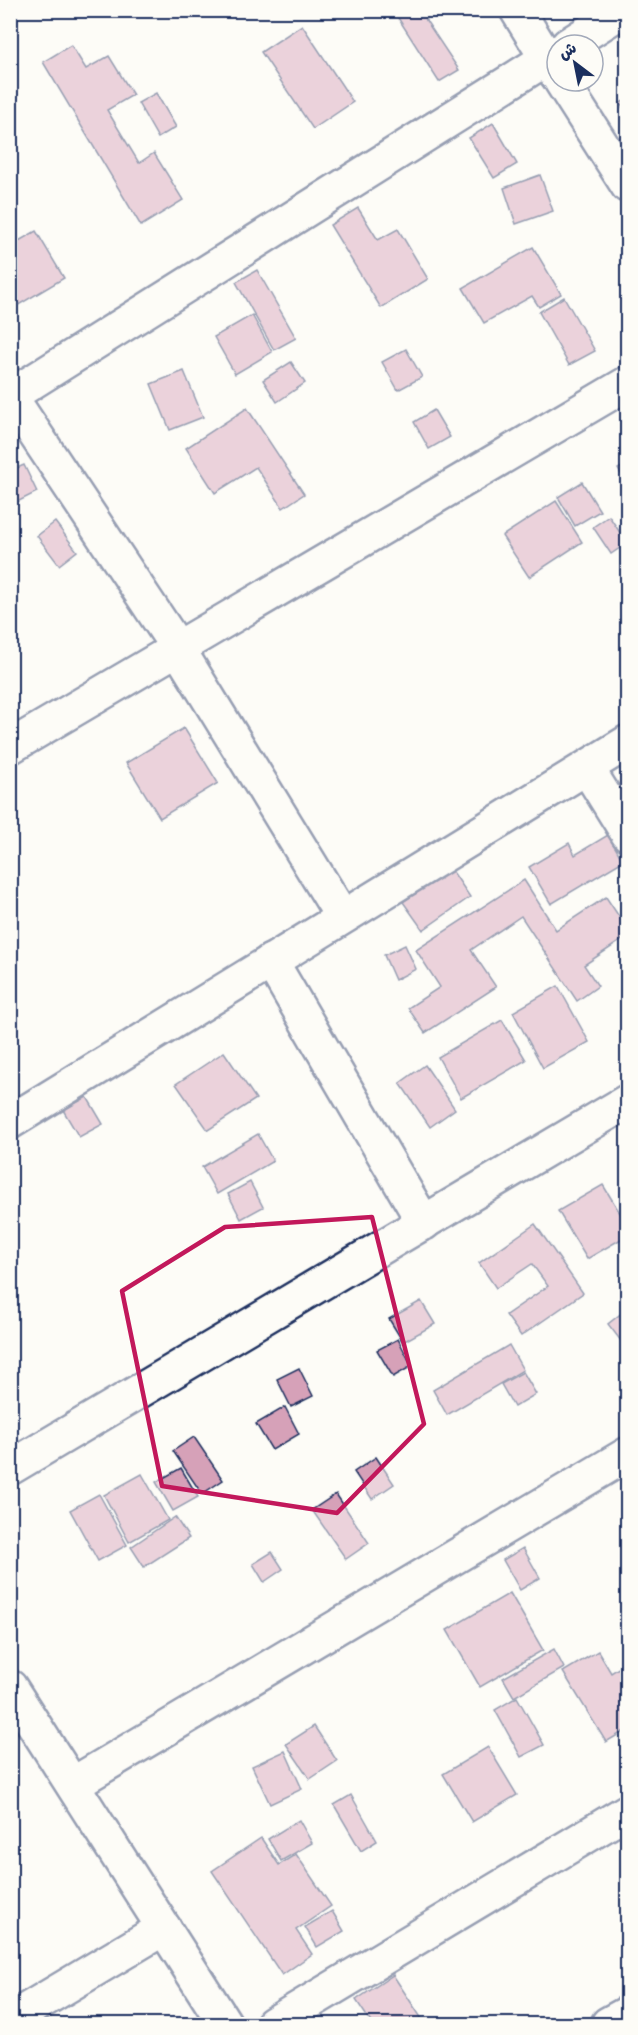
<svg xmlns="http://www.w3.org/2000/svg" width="638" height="2035" font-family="Dekko,'Playpen Sans Arabic',sans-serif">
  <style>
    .building { fill: #d6a1b8; stroke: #1b2f5e; stroke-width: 1.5 }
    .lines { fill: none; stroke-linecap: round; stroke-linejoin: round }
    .minor-casing { stroke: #1b2f5e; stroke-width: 38 }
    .minor { stroke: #fdfcf7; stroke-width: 33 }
    .marked { fill: none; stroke: #c2185b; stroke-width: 4.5; stroke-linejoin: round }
  </style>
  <rect width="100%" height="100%" fill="#fdfcf7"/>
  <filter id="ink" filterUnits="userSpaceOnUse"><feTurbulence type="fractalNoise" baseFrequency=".0167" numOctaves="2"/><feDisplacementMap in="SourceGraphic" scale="12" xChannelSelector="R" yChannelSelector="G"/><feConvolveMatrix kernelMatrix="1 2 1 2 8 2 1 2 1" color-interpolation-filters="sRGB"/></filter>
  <g filter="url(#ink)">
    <g class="building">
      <path d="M 393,10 L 430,10 L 432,14 L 425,19 L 459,70 L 439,82 Z"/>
      <path d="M 302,25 L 353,102 L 313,129 L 261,52 Z"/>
      <path d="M 71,45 L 86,69 L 109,56 L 133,95 L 107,110 L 139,163 L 154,153 L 183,200 L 141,226 L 43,62 Z"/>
      <path d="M 156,93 L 176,127 L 158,138 L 138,103 Z"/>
      <path d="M 628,99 L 628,116 L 620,103 Z"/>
      <path d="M 493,123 L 517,164 L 494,178 L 469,138 Z"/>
      <path d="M 540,175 L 553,211 L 516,224 L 504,188 Z"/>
      <path d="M 358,208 L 378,240 L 398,229 L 428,279 L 381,308 L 330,225 Z"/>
      <path d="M 36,231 L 64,278 L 10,310 L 10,246 Z"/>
      <path d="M 533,247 L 561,294 L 539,307 L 532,296 L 484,323 L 463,288 Z"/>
      <path d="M 257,270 L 296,338 L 274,350 L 236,282 Z"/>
      <path d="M 564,297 L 595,351 L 569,365 L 539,312 Z"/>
      <path d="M 252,315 L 272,352 L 235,374 L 214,337 Z"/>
      <path d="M 406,349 L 422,377 L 398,390 L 382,362 Z"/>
      <path d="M 291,362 L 305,383 L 277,402 L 263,380 Z"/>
      <path d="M 184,371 L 203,417 L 170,430 L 151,384 Z"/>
      <path d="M 247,408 L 304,494 L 283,508 L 256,467 L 215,493 L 186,448 Z"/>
      <path d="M 434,410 L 450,437 L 429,449 L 414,422 Z"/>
      <path d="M 628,464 L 628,486 L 618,469 Z"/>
      <path d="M 24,465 L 37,492 L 11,505 L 10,471 Z"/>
      <path d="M 582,482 L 600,511 L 575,526 L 558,497 Z"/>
      <path d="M 556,501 L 582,542 L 529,577 L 502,536 Z"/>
      <path d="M 609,516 L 627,543 L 611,554 L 593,527 Z"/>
      <path d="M 55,522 L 77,551 L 59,565 L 37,536 Z"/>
      <path d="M 184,728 L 218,783 L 160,818 L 126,763 Z"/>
      <path d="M 608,835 L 623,861 L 551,904 L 529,867 L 569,843 L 575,855 Z"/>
      <path d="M 451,869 L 470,897 L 423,930 L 403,902 Z"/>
      <path d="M 524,880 L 556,930 L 606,897 L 628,930 L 628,936 L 584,965 L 598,986 L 577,1001 L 521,916 L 471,950 L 496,987 L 425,1033 L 408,1008 L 440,987 L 416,950 Z"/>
      <path d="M 405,945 L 416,969 L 395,980 L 384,955 Z"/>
      <path d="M 558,986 L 589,1042 L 543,1068 L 513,1012 Z"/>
      <path d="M 502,1020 L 526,1060 L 461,1098 L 438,1057 Z"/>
      <path d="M 224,1052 L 256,1099 L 208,1130 L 176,1084 Z"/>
      <path d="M 425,1065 L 455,1109 L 430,1127 L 400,1083 Z"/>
      <path d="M 87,1097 L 103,1124 L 79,1137 L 63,1110 Z"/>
      <path d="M 258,1134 L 273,1161 L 217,1194 L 202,1167 Z"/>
      <path d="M 250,1182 L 263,1207 L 241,1219 L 228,1194 Z"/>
      <path d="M 603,1185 L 628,1226 L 628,1235 L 587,1259 L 558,1211 Z"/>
      <path d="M 535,1224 L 583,1293 L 521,1336 L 506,1315 L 548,1286 L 532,1264 L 496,1288 L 479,1263 Z"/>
      <path d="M 421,1301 L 435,1324 L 403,1342 L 389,1319 Z"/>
      <path d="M 628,1308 L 628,1350 L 608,1324 Z"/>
      <path d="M 398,1339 L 412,1366 L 393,1377 L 377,1350 Z"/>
      <path d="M 509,1345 L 523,1370 L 447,1415 L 433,1390 Z"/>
      <path d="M 299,1368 L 313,1396 L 291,1407 L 277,1379 Z"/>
      <path d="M 523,1372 L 536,1394 L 514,1407 L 501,1384 Z"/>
      <path d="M 285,1407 L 299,1434 L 272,1450 L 256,1424 Z"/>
      <path d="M 194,1437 L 223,1480 L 202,1494 L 173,1451 Z"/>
      <path d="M 376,1457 L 394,1484 L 372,1499 L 354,1472 Z"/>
      <path d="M 181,1468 L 198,1497 L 173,1511 L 156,1482 Z"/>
      <path d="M 142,1474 L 168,1520 L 129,1542 L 104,1495 Z"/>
      <path d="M 99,1494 L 127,1545 L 98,1561 L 70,1510 Z"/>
      <path d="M 336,1494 L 369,1543 L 346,1559 L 312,1510 Z"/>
      <path d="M 175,1517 L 189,1538 L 144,1567 L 131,1547 Z"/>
      <path d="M 523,1548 L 540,1578 L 520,1590 L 503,1560 Z"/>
      <path d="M 272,1552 L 283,1569 L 264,1582 L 253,1564 Z"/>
      <path d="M 510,1593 L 543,1650 L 480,1687 L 447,1630 Z"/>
      <path d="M 554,1649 L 564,1668 L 514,1697 L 503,1678 Z"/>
      <path d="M 598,1651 L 611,1673 L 628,1662 L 628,1729 L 606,1742 L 563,1672 Z"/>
      <path d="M 517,1697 L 544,1745 L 521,1757 L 495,1710 Z"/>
      <path d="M 314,1726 L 337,1761 L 310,1779 L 286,1744 Z"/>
      <path d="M 488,1747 L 517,1795 L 472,1822 L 443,1774 Z"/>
      <path d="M 285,1751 L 302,1789 L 270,1804 L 252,1766 Z"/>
      <path d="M 351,1795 L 377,1841 L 361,1851 L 334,1805 Z"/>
      <path d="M 299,1820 L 312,1843 L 281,1861 L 268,1839 Z"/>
      <path d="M 261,1838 L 279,1865 L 296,1854 L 331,1906 L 296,1930 L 312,1954 L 282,1975 L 212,1871 Z"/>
      <path d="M 332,1911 L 344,1931 L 317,1947 L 305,1927 Z"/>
      <path d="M 393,1975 L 424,2022 L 421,2024 L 372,2024 L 356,2000 Z"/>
    </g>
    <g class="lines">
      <g class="minor-casing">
        <g id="minor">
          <path d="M 517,10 L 557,75"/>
          <path d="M 568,45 L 623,10"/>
          <path d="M 561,81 L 628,186"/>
          <path d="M 10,396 L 557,52"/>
          <path d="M 10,396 L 177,647 L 342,916"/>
          <path d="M 10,747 L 628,383"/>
          <path d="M 587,768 L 628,834"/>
          <path d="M 271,961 L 424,1223"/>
          <path d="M 10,1122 L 628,742"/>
          <path d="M 10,1468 L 628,1101"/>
          <path d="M 10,1687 L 225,2024"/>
          <path d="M 73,1784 L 628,1454"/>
          <path d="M 10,2020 L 164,1928"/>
          <path d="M 273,2024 L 628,1811"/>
          <path d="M 608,2024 L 628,2013"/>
        </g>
      </g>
      <use href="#minor" class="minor"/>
    </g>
  </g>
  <path d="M0 0H638V2035H0ZM 372,1217 L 424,1424 L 337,1513 L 162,1486 L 122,1291 L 225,1227 Z" fill="#fdfcf7" fill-opacity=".55" fill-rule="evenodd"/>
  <path class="marked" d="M 372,1217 L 424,1424 L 337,1513 L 162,1486 L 122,1291 L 225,1227 Z"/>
  <rect width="638" height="2035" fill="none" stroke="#fdfcf7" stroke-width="36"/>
  <rect x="18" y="18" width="602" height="1999" fill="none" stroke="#1b2f5e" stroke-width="2" filter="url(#ink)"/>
  <g transform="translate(575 63) rotate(328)"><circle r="28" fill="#fdfcf7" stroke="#a3aaba" stroke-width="1.5"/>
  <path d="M0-4.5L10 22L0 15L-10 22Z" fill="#1b2f5e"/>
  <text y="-9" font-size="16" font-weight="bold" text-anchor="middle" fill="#1b2f5e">ش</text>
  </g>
</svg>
